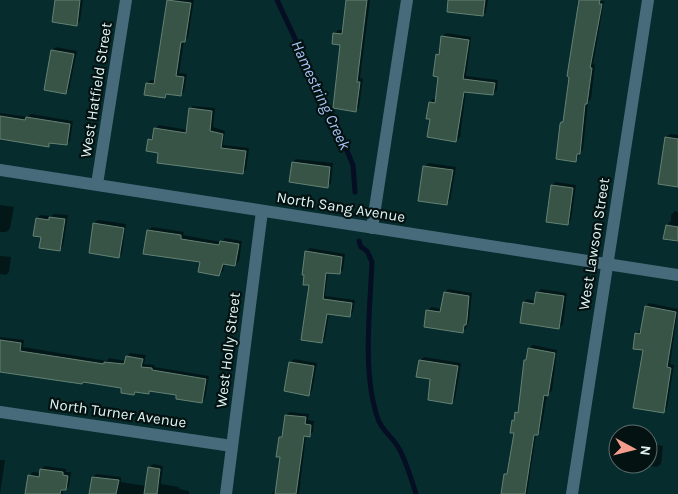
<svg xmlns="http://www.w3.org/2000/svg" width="678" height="494" font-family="Karla,sans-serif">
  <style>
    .shadow { fill: #0007 }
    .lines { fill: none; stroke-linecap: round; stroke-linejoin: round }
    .stream { stroke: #050e23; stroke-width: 5 }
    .building { fill: #375446; stroke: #648273 }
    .minor { stroke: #486b7c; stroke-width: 12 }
    .tertiary { stroke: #486b7c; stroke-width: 12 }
    .labels { text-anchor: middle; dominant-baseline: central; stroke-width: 4.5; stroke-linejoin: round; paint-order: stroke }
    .street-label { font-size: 15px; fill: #e2f5f5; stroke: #041212 }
    .water-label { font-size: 16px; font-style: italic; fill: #aac6f7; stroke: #041212 }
  </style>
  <rect width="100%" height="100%" fill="#062c2d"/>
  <g class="shadow">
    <path d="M 57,0 L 83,0 L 80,21 L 76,24 Z"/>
    <path d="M 168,0 L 194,0 L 188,37 L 184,41 L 179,73 L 187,74 L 184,91 L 181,95 L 168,93 L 165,96 L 147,83 L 151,80 L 156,80 Z"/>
    <path d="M 348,0 L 370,0 L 360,78 L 363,79 L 359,107 L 355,111 L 342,44 L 335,33 L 338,30 L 344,30 Z"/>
    <path d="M 449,0 L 488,0 L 486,12 L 483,15 Z"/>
    <path d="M 578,0 L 604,1 L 593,64 L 595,65 L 591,99 L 588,102 L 583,149 L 576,160 L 562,123 L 565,120 L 579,7 L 577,6 Z"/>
    <path d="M 446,33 L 471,37 L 466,76 L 498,80 L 497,90 L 493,94 L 466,91 L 460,137 L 456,140 L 431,118 L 430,103 L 433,99 L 436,99 L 439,76 L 437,55 L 441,51 L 443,37 Z"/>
    <path d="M 56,47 L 77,51 L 69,89 L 66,93 L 52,51 Z"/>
    <path d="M 193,106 L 215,108 L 213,127 L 225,131 L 223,145 L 249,148 L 246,170 L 242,173 L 159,152 L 150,140 L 159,125 L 187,130 L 190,109 Z"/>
    <path d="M 0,113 L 28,117 L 31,114 L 73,121 L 70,141 L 66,144 L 51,142 L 48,145 L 0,140 Z"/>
    <path d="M 670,134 L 678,135 L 678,186 L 666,137 Z"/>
    <path d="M 296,159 L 333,163 L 331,183 L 327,187 L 293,162 Z"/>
    <path d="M 428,163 L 456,167 L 450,200 L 447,204 L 425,167 Z"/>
    <path d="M 556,182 L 576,185 L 571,220 L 568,224 L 552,185 Z"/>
    <path d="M 0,205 L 14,207 L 10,229 L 6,232 L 0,232 Z"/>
    <path d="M 675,211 L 678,212 L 678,242 L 667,240 L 667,225 L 671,221 L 671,215 Z"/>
    <path d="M 54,214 L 68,215 L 63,246 L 60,249 L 37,218 L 40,215 L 51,216 Z"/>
    <path d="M 98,220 L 126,224 L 122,253 L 118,257 L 94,223 Z"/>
    <path d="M 152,227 L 184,232 L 183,235 L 221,242 L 225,238 L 242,241 L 239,261 L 235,265 L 225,263 L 223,271 L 219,274 L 201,261 L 148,231 Z"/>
    <path d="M 310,248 L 345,254 L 343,270 L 339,273 L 328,272 L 325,296 L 355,300 L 353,312 L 350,316 L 329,313 L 325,339 L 322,342 L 311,284 L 306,252 Z"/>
    <path d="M 0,256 L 11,257 L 9,272 L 6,275 L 0,274 Z"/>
    <path d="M 448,289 L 472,293 L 469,320 L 466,328 L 462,332 L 428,311 L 431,307 L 442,309 L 445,293 Z"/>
    <path d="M 541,289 L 567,293 L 563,324 L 559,328 L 524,303 L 527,299 L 536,301 L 537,293 Z"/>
    <path d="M 649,303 L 678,309 L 670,364 L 674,365 L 667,408 L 663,411 L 645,349 L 636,334 L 640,330 L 642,330 L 646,307 Z"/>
    <path d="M 0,337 L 24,340 L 23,347 L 107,361 L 109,358 L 126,361 L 127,357 L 130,353 L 146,355 L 144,364 L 155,365 L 154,367 L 209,376 L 205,398 L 202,402 L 178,394 L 151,390 L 148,393 L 136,391 L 134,394 L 123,387 L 84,381 L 82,383 L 0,370 Z"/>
    <path d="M 533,345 L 557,350 L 552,391 L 547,394 L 541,430 L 536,434 L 527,494 L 502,494 L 505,475 L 509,471 L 515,432 L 513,421 L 520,410 L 529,349 Z"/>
    <path d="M 424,357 L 461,363 L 455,399 L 451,402 L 431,378 L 420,361 Z"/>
    <path d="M 294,359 L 317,363 L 312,391 L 309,394 L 290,363 Z"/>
    <path d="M 290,412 L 309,414 L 308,420 L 314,421 L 313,432 L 309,436 L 306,435 L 299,494 L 272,494 L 276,488 L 281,456 L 280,437 L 284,433 L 286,415 Z"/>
    <path d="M 639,432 L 654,434 L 653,444 L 663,446 L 661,464 L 657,467 L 634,464 L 648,464 L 648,434 L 636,434 Z"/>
    <path d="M 0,460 L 5,460 L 0,494 Z"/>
    <path d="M 153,464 L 163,466 L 161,484 L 179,487 L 179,489 L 189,491 L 189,494 L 91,494 L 93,477 L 96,474 L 121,477 L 121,482 L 146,486 L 149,468 Z"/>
    <path d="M 45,466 L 66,469 L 66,472 L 71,472 L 69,486 L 66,489 L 63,489 L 63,494 L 26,494 L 29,476 L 33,472 L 41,473 L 41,469 Z"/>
  </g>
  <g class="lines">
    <g class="stream">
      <path d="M 277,0 L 345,146 L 353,165 L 355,192"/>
      <path d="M 359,241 L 361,247 L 367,251 L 372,262 C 370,310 362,374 378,419 C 381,429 391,436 396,444 C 404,454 412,481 416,494"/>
    </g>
  </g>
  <g class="building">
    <path d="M 55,0 L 80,0 L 77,26 L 52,22 Z"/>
    <path d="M 167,0 L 191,3 L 185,42 L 181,42 L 176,76 L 184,77 L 181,96 L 166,94 L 165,98 L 144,95 L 146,83 L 154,84 Z"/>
    <path d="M 346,0 L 367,0 L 357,82 L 360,82 L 356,112 L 333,108 L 340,45 L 332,44 L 333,33 L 342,34 Z"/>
    <path d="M 448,0 L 485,0 L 483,16 L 447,12 Z"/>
    <path d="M 579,0 L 600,0 L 599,4 L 602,4 L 590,68 L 592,68 L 587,104 L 585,104 L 580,154 L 577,154 L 576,162 L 556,159 L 560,124 L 561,122 L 563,122 L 569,78 L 567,76 Z"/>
    <path d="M 441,36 L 469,40 L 463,79 L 495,83 L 493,95 L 464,92 L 456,142 L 427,137 L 430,119 L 426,119 L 429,102 L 435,103 L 438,77 L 433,76 L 436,54 L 439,55 Z"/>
    <path d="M 51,50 L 74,54 L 66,94 L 44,90 Z"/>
    <path d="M 189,108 L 212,111 L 210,131 L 223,134 L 221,148 L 246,151 L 243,174 L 157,163 L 158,153 L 146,151 L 148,139 L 152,140 L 154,128 L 186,133 Z"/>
    <path d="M 0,116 L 25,120 L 26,117 L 70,124 L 67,145 L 49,143 L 49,147 L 0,139 Z"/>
    <path d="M 665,137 L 678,139 L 678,187 L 658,184 Z"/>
    <path d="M 292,162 L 330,167 L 328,188 L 289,182 Z"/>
    <path d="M 423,166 L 453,170 L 447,205 L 418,201 Z"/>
    <path d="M 551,185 L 573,188 L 568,225 L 546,222 Z"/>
    <path d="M 49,217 L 65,219 L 60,251 L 39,248 L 41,237 L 33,236 L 36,218 L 49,220 Z"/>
    <path d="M 93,223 L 124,228 L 119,258 L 89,253 Z"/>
    <path d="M 666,225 L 678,227 L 678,241 L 663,239 Z"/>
    <path d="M 147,230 L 181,235 L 181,239 L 219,245 L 220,241 L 239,244 L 235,266 L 223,264 L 219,276 L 198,272 L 200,262 L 143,254 Z"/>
    <path d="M 305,251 L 342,257 L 340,274 L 326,273 L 323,299 L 352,303 L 350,317 L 327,314 L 322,343 L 301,340 L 309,285 L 303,285 L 304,275 L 302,275 Z"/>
    <path d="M 444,292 L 469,296 L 467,319 L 466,325 L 464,325 L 463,333 L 424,327 L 426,310 L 440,312 Z"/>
    <path d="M 536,292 L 564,296 L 559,329 L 520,323 L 523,302 L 534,304 Z"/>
    <path d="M 645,306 L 676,312 L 667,367 L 671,368 L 664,413 L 633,408 L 643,350 L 633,349 L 635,333 L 640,334 Z"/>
    <path d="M 0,340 L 21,343 L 20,351 L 104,364 L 104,362 L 124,364 L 126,356 L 143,359 L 141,367 L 152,368 L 152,370 L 206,379 L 202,403 L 176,399 L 176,395 L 149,391 L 149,394 L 135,392 L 134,395 L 121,393 L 121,388 L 83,382 L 82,384 L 0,372 Z"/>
    <path d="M 528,348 L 555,353 L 548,396 L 544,395 L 538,435 L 534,435 L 525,494 L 501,494 L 504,474 L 507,474 L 514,433 L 510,433 L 512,420 L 514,421 L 515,412 L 518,413 L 524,360 L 526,360 Z"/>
    <path d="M 419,360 L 458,366 L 452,404 L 428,400 L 430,379 L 416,377 Z"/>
    <path d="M 289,362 L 314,366 L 309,396 L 284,391 Z"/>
    <path d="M 285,415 L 306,417 L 305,424 L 311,425 L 310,437 L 304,436 L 296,494 L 275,494 L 280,457 L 276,457 L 279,437 L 282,437 Z"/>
    <path d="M 148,467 L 160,469 L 157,494 L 144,494 Z"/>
    <path d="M 40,469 L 63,472 L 63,475 L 68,476 L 66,490 L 61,490 L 60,494 L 25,494 L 28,475 L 39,477 Z"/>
    <path d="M 92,477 L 119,480 L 116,494 L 89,494 Z"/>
  </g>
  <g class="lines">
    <g class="minor">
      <path d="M 97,184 L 126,0"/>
      <path d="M 372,228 L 407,0"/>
      <path d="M 0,412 L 232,446"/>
      <path d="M 226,494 L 262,211"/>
      <path d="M 572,494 L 648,0"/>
    </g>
    <path class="tertiary" d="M 0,170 L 678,275"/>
  </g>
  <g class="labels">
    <g class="street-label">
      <text transform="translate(96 90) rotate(-81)">West Hatfield Street</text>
      <text transform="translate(341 207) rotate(9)">North Sang Avenue</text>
      <text transform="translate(594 244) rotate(-81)">West Lawson Street</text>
      <text transform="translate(228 350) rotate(-83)">West Holly Street</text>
      <text transform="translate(118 413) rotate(8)">North Turner Avenue</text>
    </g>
    <g class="water-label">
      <text transform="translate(321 95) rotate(65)">Hamestring Creek</text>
    </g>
  </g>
  <g transform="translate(633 449) rotate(97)"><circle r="24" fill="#041212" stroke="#5d6d6d"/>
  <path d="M0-4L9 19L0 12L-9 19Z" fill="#f49d8c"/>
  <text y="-8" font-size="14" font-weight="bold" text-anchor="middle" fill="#e2f5f5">N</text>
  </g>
</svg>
